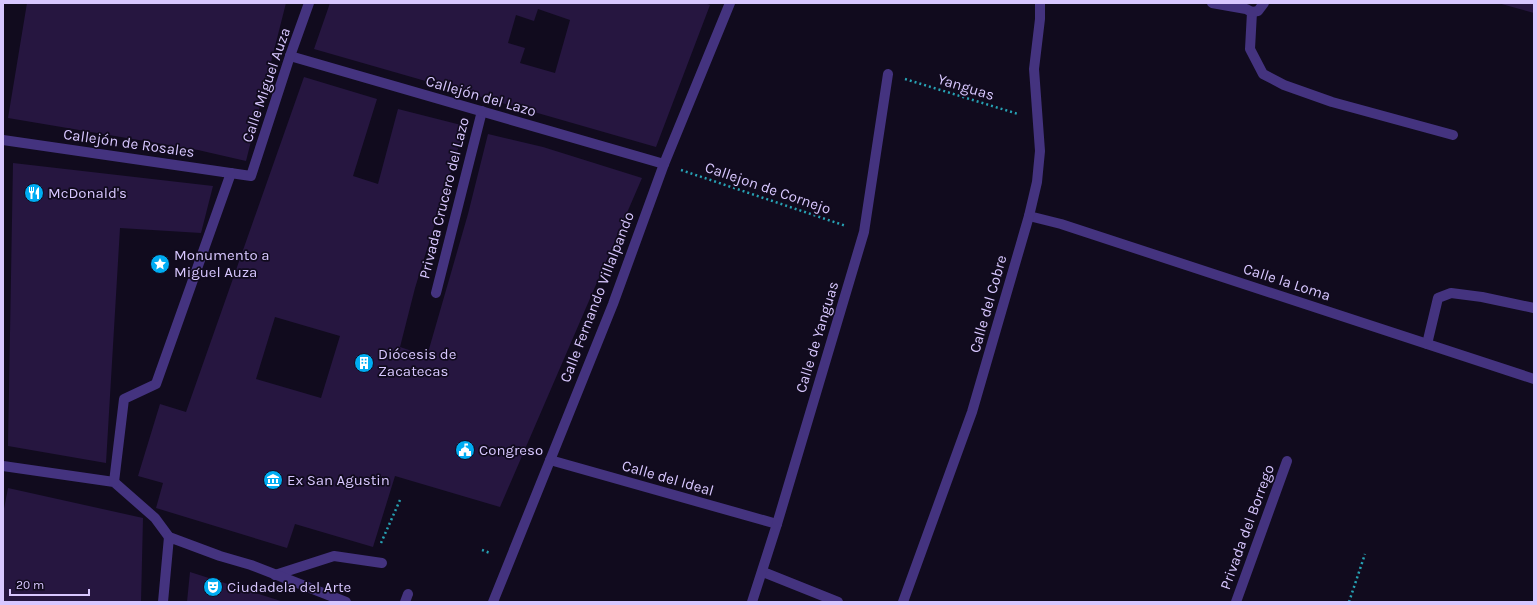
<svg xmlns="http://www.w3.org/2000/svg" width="1537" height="605" font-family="Karla,sans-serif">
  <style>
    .building { fill: #261640; fill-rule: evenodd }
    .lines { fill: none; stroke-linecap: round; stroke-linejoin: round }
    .path { stroke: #27a2b4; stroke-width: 2.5; stroke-dasharray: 2 3; stroke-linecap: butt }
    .service { stroke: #44337f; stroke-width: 10 }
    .pedestrian { stroke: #44337f; stroke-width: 10 }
    .minor { stroke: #44337f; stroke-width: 10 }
    .tertiary { stroke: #44337f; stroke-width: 10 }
    .labels { text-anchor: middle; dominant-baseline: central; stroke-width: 3.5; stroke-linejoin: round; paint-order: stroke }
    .street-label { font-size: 15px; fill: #d8c7ff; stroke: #110b1e }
    .poi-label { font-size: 15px; fill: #d8c7ff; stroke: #110b1e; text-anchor: start }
  </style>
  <rect width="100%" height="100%" fill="#110b1e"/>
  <g class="building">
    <path d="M 27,3 L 286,3 L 246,161 L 198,150 L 8,118 Z"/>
    <path d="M 330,3 L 705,3 L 710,5 L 656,147 L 314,49 ZM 538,9 L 570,20 L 555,73 L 520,63 L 525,48 L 508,43 L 516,15 L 534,21 Z"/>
    <path d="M 1498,3 L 1534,3 L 1534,13 Z"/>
    <path d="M 304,77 L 377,99 L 353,176 L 378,184 L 398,109 L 465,126 L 415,288 L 400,347 L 427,356 L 468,214 L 488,134 L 543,147 L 642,178 L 500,507 L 395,476 L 373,547 L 295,524 L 287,548 L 156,508 L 163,483 L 138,476 L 160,404 L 186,412 ZM 275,317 L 340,336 L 321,398 L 256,379 Z"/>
    <path d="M 13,163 L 213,186 L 201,233 L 120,228 L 106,463 L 8,446 Z"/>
    <path d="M 8,488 L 143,518 L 141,602 L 3,602 L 3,514 Z"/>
    <path d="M 190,572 L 284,602 L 187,602 Z"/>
  </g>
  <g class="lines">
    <g class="path">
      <path d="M 905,79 L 1018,114"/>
      <path d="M 681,170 L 846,226"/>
      <path d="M 381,543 L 400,500"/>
      <path d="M 482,550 L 490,553"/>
      <path d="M 1349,602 L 1365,554"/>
    </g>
    <g class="service">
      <path d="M 436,293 L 482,111"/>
      <path d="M 1427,344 L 1438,298 L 1451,293 L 1482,297 L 1534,308"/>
      <path d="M 275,575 L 334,556 L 382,563"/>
      <path d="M 405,602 L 408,594"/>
      <path d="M 1236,602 L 1287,461"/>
    </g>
    <g class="pedestrian">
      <path d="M 3,466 L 114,482 L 155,518 L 169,537"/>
      <path d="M 114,482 L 124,399 L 156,384 L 231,173"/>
    </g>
    <g class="minor">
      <path d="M 1212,3 L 1246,9 L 1252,12"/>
      <path d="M 1252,12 L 1250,49 L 1263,74 L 1284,85 L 1332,102 L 1453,135"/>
      <path d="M 1252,12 L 1258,11 L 1264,3"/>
      <path d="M 290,56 L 664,164"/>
      <path d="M 3,140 L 251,176 L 290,56 L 309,3"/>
      <path d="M 1029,216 L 1061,224 L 1534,379"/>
      <path d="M 550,460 L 777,524"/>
      <path d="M 763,572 L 838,602"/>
      <path d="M 163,602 L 169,537 L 220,556 L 251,565 L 346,602"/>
      <path d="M 752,602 L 777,524 L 864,232 L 888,74"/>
      <path d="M 903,602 L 972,412 L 1029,216 L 1037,182 L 1040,151 L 1034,69 L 1040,19 L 1040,3"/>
    </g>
    <path class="tertiary" d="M 493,602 L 613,304 L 664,164 L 730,3"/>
  </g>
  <defs>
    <g id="restaurant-disc" transform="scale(1)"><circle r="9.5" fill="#00acf2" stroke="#110b1e"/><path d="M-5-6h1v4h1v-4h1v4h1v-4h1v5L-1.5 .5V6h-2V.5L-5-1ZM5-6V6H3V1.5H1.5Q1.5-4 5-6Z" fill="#fff"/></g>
    <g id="sight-disc" transform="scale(1)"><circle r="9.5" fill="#00acf2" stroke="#110b1e"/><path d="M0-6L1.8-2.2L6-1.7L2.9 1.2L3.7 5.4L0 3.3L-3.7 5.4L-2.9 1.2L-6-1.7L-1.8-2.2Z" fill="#fff"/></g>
    <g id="building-disc" transform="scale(1)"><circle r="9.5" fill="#00acf2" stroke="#110b1e"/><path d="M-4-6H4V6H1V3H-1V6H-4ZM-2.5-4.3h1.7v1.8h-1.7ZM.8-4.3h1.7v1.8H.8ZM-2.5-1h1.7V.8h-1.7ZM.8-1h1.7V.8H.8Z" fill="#fff"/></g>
    <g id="civic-disc" transform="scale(1)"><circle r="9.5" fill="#00acf2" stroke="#110b1e"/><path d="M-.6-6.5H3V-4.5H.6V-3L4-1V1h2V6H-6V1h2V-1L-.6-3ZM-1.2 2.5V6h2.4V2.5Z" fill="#fff"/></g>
    <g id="museum-disc" transform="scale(1)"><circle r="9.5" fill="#00acf2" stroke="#110b1e"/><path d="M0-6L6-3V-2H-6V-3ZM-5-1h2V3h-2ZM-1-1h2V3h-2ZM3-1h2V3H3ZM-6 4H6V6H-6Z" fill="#fff"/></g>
    <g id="theatre-disc" transform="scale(1)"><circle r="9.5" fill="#00acf2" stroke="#110b1e"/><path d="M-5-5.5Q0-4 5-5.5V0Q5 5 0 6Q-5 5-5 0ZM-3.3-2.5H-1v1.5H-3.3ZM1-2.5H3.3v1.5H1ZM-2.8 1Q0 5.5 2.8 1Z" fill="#fff"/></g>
  </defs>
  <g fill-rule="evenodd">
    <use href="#restaurant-disc" x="34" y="193"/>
    <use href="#sight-disc" x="160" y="264"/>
    <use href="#building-disc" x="364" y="363"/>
    <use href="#civic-disc" x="465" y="450"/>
    <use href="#museum-disc" x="273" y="480"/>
    <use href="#theatre-disc" x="213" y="587"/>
  </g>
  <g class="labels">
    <g class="street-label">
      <text transform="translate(266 85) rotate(-71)">Calle Miguel Auza</text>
      <text transform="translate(966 87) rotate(17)">Yanguas</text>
      <text transform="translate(481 96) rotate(16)">Callejón del Lazo</text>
      <text transform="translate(129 143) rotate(8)">Callejón de Rosales</text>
      <text transform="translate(768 188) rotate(19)">Callejon de Cornejo</text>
      <text transform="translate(444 198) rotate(-76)">Privada Crucero del Lazo</text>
      <text transform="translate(1287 282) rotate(18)">Calle la Loma</text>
      <text transform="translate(597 297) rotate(-69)">Calle Fernando Villalpando</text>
      <text transform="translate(988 304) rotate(-74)">Calle del Cobre</text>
      <text transform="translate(817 337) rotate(-73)">Calle de Yanguas</text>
      <text transform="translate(668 478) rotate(16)">Calle del Ideal</text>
      <text transform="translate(1247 527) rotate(-70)">Privada del Borrego</text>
    </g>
    <g class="poi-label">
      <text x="48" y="193">McDonald's</text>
      <text x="174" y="255">Monumento a<tspan x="174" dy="17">Miguel Auza</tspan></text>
      <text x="378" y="354">Diócesis de<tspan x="378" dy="17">Zacatecas</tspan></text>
      <text x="479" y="450">Congreso</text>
      <text x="287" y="480">Ex San Agustin</text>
      <text x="227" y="587">Ciudadela del Arte</text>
    </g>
  </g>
  <rect width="1537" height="605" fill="none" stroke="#d8c7ff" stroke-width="8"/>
  <path d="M10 589v6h79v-6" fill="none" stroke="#d8c7ff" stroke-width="2"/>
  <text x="16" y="589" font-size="12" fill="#d8c7ff" stroke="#110b1e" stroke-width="3" paint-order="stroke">20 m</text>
</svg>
